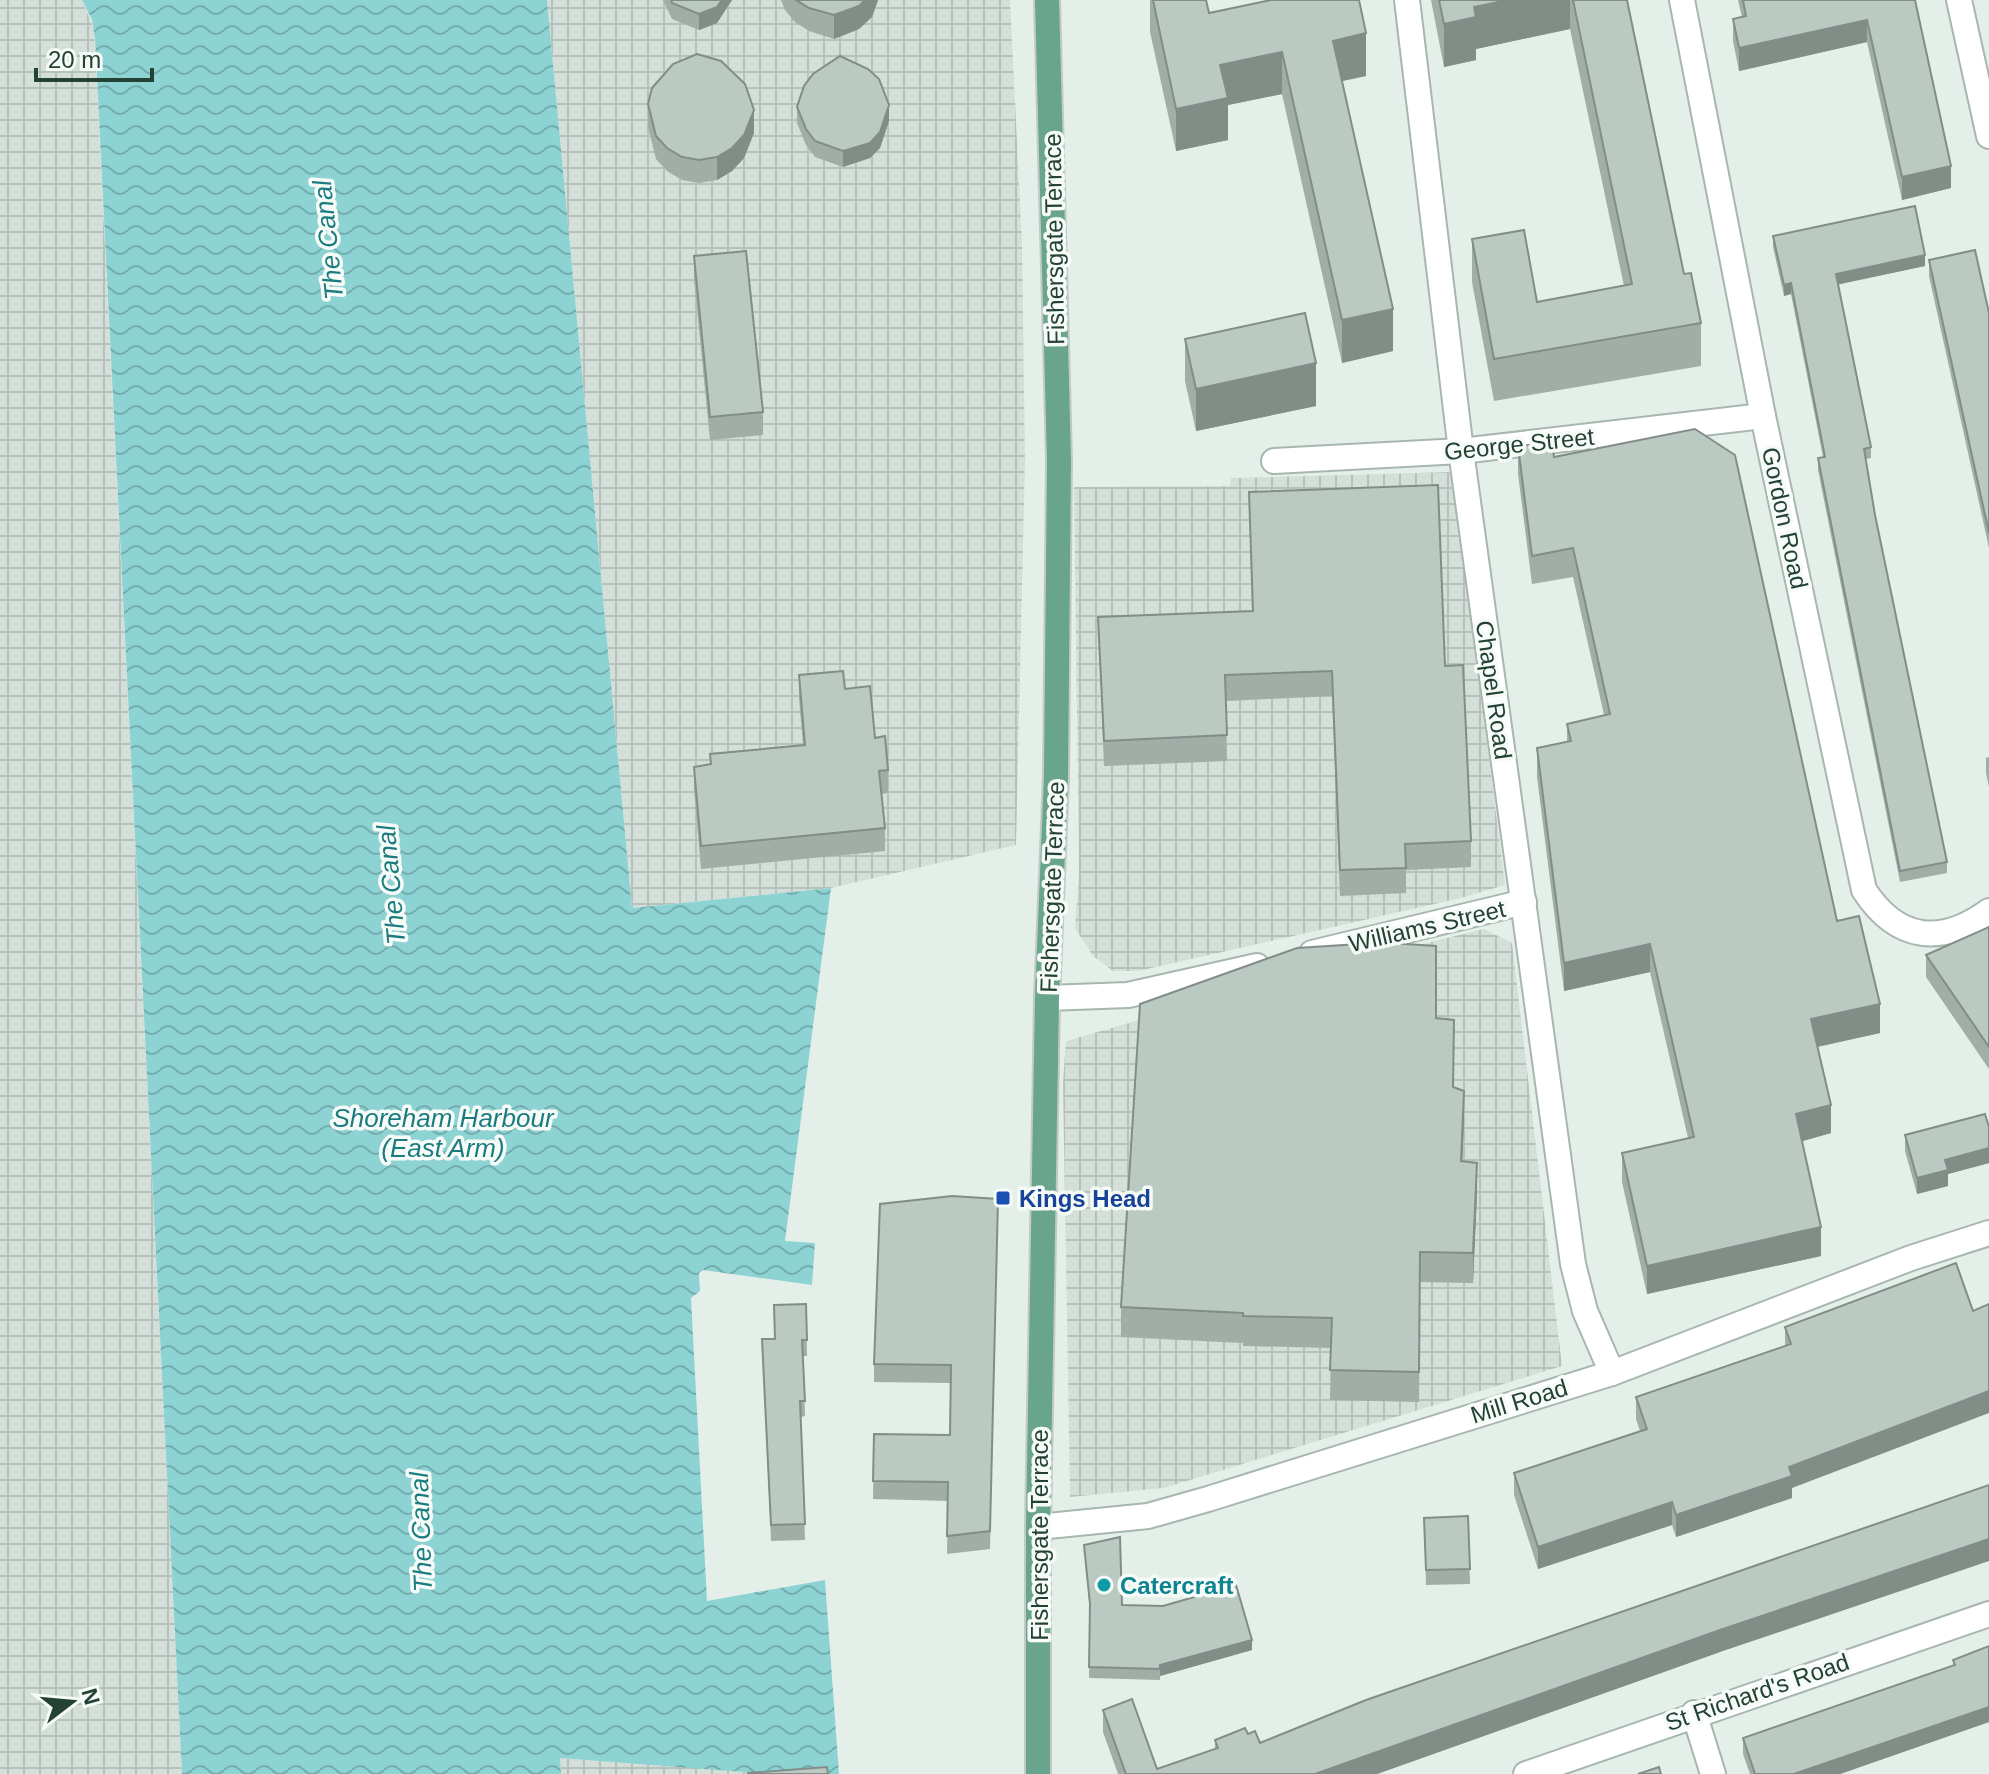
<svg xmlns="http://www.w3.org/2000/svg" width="1989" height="1774" font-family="Helvetica,sans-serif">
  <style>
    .industrial { fill: url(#industrial-grid) }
    .water { fill: url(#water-waves) }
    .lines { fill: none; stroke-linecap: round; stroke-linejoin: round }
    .street-casing { stroke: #a7b7af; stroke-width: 28 }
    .primary-casing { stroke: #c1cac6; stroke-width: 28 }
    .street { stroke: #fff; stroke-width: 24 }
    .primary { stroke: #69a58d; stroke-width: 24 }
    .wall { fill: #a0aea7 }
    .shaded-wall { fill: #828d88 }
    .building { fill: #bacac2; stroke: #828d88; stroke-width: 2 }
    .transit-dot { fill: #1a4fb4; stroke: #f6fbf8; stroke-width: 3 }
    .culture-dot { fill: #0f9aa8; stroke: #f6fbf8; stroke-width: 3 }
    .labels { text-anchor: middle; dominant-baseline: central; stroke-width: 7; stroke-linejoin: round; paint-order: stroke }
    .street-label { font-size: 24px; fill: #234135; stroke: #f6fbf8 }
    .transit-label { font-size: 24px; font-weight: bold; fill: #164399; stroke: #f6fbf8; text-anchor: start }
    .culture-label { font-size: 24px; font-weight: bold; fill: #0d838f; stroke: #f6fbf8; text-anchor: start }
    .water-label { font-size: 26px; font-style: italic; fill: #1b7c80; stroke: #f6fbf8 }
  </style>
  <defs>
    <pattern id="industrial-grid" width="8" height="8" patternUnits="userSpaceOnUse" patternTransform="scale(2)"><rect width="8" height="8" fill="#d3dfd8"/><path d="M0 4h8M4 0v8" fill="none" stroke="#b5c1ba"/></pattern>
    <pattern id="water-waves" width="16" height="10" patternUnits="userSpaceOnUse" patternTransform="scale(2)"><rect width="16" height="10" fill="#8dd3d4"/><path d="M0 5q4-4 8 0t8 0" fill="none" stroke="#73adad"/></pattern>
  </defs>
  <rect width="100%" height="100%" fill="#e5efe9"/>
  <g class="industrial">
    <path d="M 0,0 L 82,0 L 94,29 L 182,1774 L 0,1774 Z"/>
    <path d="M 547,0 L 1010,0 L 1022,244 L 1025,460 L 1016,845 L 831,888 L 632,908 Z"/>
    <path d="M 1453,472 L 1505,885 L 1461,898 L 1138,971 L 1113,971 L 1093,956 L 1075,928 L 1079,873 L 1074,487 L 1230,486 L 1231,478 Z"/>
    <path d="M 1484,929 L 1512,943 L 1562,1366 L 1164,1488 L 1070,1497 L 1063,1083 L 1066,1041 L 1300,974 Z"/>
    <path d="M 560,1758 L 679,1766 L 769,1774 L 561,1774 Z"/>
  </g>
  <path class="water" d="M 82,0 L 547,0 L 632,908 L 831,888 L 785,1241 L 815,1243 L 812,1285 L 703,1270 L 699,1273 L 700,1291 L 691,1298 L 707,1601 L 825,1580 L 839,1774 L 769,1774 L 560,1758 L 561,1774 L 182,1774 L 95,39 L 92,20 Z"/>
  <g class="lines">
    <g class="street-casing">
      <g id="street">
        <path d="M 1407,0 L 1461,451 L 1573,1264 L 1585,1311 L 1612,1373"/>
        <path d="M 1682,0 L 1763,416 L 1864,890 C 1897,941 1941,946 1989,911"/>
        <path d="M 1959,0 L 1989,136"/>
        <path d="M 1274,461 L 1461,451 L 1763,416"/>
        <path d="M 1312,953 L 1524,902"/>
        <path d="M 1047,998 L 1128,995 L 1257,966"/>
        <path d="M 1038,1527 L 1148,1516 L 1208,1499 L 1612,1373 L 1911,1258 L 1989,1233"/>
        <path d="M 1694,1713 L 1713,1774"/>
        <path d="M 1526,1774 L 1989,1614"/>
      </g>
    </g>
    <g class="primary-casing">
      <path id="primary" d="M 1038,1774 L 1038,1527 L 1047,998 L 1056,776 L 1059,460 L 1047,0"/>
    </g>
    <use href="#street" class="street"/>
    <use href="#primary" class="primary"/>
  </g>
  <g class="wall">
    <path d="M 663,0 L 732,0 L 717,23 L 699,30 L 672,19 Z"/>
    <path d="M 781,0 L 878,0 L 872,17 L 859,29 L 834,39 L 809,31 L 795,22 L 785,10 Z"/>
    <path d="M 1150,0 L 1206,0 L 1209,13 L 1366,76 L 1342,81 L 1393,351 L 1342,363 L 1282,94 L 1228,105 L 1228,140 L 1176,151 L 1150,32 Z"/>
    <path d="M 1431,0 L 1627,0 L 1684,274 L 1701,323 L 1701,366 L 1494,401 L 1472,282 L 1472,239 L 1537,302 L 1624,286 L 1570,29 L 1476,49 L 1476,60 L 1444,67 Z"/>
    <path d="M 1738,0 L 1915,0 L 1951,188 L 1902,200 L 1867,42 L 1739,71 L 1733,41 L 1733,19 L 1742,17 Z"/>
    <path d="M 648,104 L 754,133 L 744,158 L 732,171 L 717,180 L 699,183 L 682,180 L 667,171 L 656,159 L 648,127 Z"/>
    <path d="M 797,107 L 889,121 L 880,148 L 870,158 L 843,167 L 815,157 L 806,145 L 797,123 Z"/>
    <path d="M 1773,236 L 1925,266 L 1838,284 L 1871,447 L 1871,458 L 1866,459 L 1875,515 L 1947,862 L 1947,873 L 1900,882 L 1818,470 L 1818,458 L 1823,457 L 1791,294 L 1784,296 L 1773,247 Z"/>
    <path d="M 694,256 L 763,412 L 763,435 L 710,440 L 694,279 Z"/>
    <path d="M 1929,260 L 1989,313 L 1989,548 L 1929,276 Z"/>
    <path d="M 1185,339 L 1316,406 L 1196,431 L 1185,381 Z"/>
    <path d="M 1518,446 L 1554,457 L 1837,921 L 1880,1033 L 1818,1047 L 1831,1133 L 1802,1141 L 1821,1256 L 1647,1294 L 1622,1182 L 1622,1153 L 1688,1138 L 1650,972 L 1564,991 L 1537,777 L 1537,748 L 1567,742 L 1567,724 L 1604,715 L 1573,577 L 1532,584 L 1518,474 Z"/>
    <path d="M 1249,492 L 1445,666 L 1471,841 L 1471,867 L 1406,870 L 1406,893 L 1340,896 L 1332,696 L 1226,701 L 1227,761 L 1104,766 L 1098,617 L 1252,611 Z"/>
    <path d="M 799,675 L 845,689 L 875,738 L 888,770 L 888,793 L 882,794 L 885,828 L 885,851 L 701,869 L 694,790 L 694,767 L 710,764 L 710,754 L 803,745 L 799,698 Z"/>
    <path d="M 1989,757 L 1989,787 L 1986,773 L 1986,758 Z"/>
    <path d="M 1989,927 L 1989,1069 L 1926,977 L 1926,955 Z"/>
    <path d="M 1436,1018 L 1454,1050 L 1454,1087 L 1464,1121 L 1462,1161 L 1477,1193 L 1473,1283 L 1420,1282 L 1419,1402 L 1330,1400 L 1331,1348 L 1243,1346 L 1243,1343 L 1121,1337 L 1121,1307 Z"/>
    <path d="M 1989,1127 L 1989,1163 L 1948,1174 L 1948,1186 L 1917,1194 L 1905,1151 L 1905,1135 Z"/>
    <path d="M 998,1199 L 990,1549 L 947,1554 L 948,1501 L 873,1499 L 874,1434 L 950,1435 L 951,1383 L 874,1382 L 874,1364 Z"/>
    <path d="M 806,1304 L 807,1356 L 803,1356 L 805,1416 L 801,1417 L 805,1540 L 771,1541 L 762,1339 L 775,1339 Z"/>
    <path d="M 1973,1311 L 1792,1488 L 1792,1498 L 1676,1537 L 1672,1525 L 1538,1569 L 1514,1495 L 1514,1473 L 1640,1431 L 1636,1419 L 1636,1397 L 1785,1346 L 1785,1327 Z"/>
    <path d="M 1468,1516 L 1470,1584 L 1426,1585 L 1424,1518 Z"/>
    <path d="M 1084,1545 L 1122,1605 L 1252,1650 L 1160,1676 L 1160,1680 L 1089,1678 L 1090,1613 Z"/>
    <path d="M 1720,1652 L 1377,1774 L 1118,1774 L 1103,1732 L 1103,1710 L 1157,1769 L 1215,1749 L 1215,1740 L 1248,1734 L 1260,1743 Z"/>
    <path d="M 1953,1660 L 1989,1722 L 1840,1774 L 1750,1774 L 1743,1754 L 1743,1738 L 1953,1666 Z"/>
  </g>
  <g class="shaded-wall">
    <path d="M 722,0 L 732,0 L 717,23 L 699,30 L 699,14 Z"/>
    <path d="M 865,0 L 878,0 L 872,17 L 859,29 L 834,39 L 834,15 Z"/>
    <path d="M 1508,0 L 1570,0 L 1570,29 L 1476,49 L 1476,60 L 1444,67 L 1444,24 L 1474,7 Z"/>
    <path d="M 1867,20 L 1867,42 L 1739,71 L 1739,48 Z"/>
    <path d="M 1366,33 L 1366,76 L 1333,83 L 1333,41 Z"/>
    <path d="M 1282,52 L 1282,94 L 1228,105 L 1228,140 L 1176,151 L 1176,109 L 1220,65 Z"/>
    <path d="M 889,105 L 889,121 L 880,148 L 870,158 L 843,167 L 843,151 Z"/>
    <path d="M 754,110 L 754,133 L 744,158 L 732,171 L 717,180 L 717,157 Z"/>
    <path d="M 1951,166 L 1951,188 L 1902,200 L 1902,177 Z"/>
    <path d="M 1925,255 L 1925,266 L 1836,285 L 1836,274 Z"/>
    <path d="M 1791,283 L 1791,294 L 1784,296 L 1784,285 Z"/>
    <path d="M 1393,309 L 1393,351 L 1342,363 L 1342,320 Z"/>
    <path d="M 1316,363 L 1316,406 L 1196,431 L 1196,389 Z"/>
    <path d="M 1650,944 L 1650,972 L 1564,991 L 1564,963 Z"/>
    <path d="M 1880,1004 L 1880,1033 L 1811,1048 L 1811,1019 Z"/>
    <path d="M 1464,1091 L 1464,1121 L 1461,1191 L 1461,1161 Z"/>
    <path d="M 1831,1105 L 1831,1133 L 1796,1143 L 1796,1114 Z"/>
    <path d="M 1989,1148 L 1989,1163 L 1948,1174 L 1948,1186 L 1917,1194 L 1917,1178 L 1945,1160 Z"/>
    <path d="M 1477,1163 L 1477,1193 L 1473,1283 L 1473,1253 Z"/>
    <path d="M 1821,1227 L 1821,1256 L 1647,1294 L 1647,1266 Z"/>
    <path d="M 1989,1391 L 1989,1413 L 1792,1488 L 1792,1498 L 1676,1537 L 1676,1515 L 1789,1467 Z"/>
    <path d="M 1672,1502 L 1672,1525 L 1538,1569 L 1538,1547 Z"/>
    <path d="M 1989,1539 L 1989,1561 L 1720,1652 L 1377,1774 L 1315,1774 L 1720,1630 Z"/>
    <path d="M 1252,1640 L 1252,1650 L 1160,1676 L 1160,1665 Z"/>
    <path d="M 1989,1707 L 1989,1722 L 1840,1774 L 1794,1774 Z"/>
  </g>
  <g class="building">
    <path d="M 671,0 L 722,0 L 717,7 L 699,14 L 672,3 Z"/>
    <path d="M 796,0 L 865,0 L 859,6 L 834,15 L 809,8 Z"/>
    <path d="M 1153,0 L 1206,0 L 1209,13 L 1271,0 L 1359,0 L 1366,33 L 1333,41 L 1393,309 L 1342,320 L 1282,52 L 1220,65 L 1228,98 L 1176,109 Z"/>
    <path d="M 1439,0 L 1508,0 L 1474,7 L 1476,17 L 1444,24 Z"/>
    <path d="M 1573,0 L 1627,0 L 1684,274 L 1691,273 L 1701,323 L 1494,359 L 1472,239 L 1524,230 L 1537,302 L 1632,284 Z"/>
    <path d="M 1743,0 L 1915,0 L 1951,166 L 1902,177 L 1867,20 L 1739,48 L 1733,19 L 1746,16 Z"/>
    <path d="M 697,54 L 721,61 L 745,84 L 754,110 L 744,135 L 732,148 L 717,157 L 699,160 L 682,157 L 667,148 L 656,136 L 648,104 L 652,88 L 673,64 Z"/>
    <path d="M 840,56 L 868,69 L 879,79 L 889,105 L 880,132 L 870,143 L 843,151 L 815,141 L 806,129 L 797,107 L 804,86 L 813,74 Z"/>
    <path d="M 1915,206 L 1925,255 L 1836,274 L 1871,447 L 1864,449 L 1875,515 L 1947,862 L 1900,871 L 1818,458 L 1825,457 L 1791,283 L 1784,285 L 1773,236 Z"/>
    <path d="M 1975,250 L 1989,313 L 1989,533 L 1929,260 Z"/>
    <path d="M 746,251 L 763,412 L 710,417 L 694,256 Z"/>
    <path d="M 1305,313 L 1316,363 L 1196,389 L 1185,339 Z"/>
    <path d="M 1695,429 L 1735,455 L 1837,921 L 1859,916 L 1880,1004 L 1811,1019 L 1831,1105 L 1796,1114 L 1821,1227 L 1647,1266 L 1622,1153 L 1694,1137 L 1650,944 L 1564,963 L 1537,748 L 1571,741 L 1567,724 L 1610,714 L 1573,548 L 1532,556 L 1518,446 L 1552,443 L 1554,457 Z"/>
    <path d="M 1438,485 L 1445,666 L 1463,665 L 1471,841 L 1405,844 L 1406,868 L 1340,870 L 1332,671 L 1225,675 L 1227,735 L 1104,741 L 1098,617 L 1253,611 L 1249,492 Z"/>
    <path d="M 843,671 L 845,689 L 870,686 L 875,738 L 885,736 L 888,770 L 879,771 L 885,828 L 701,846 L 694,767 L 711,764 L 710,754 L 805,745 L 799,675 Z"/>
    <path d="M 1989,927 L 1989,1047 L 1926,955 Z"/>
    <path d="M 1359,941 L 1436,946 L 1436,1018 L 1454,1020 L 1453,1087 L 1464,1091 L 1461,1161 L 1477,1163 L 1473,1253 L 1420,1252 L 1419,1372 L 1330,1370 L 1332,1318 L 1243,1316 L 1243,1313 L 1121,1307 L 1140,1004 L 1297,948 L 1359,944 Z"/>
    <path d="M 1985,1114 L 1989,1127 L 1989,1148 L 1945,1160 L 1948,1170 L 1917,1178 L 1905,1135 Z"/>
    <path d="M 952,1196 L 998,1199 L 990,1531 L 947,1536 L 948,1482 L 873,1481 L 874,1434 L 950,1435 L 951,1365 L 874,1364 L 880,1204 Z"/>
    <path d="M 1956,1263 L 1973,1311 L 1989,1304 L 1989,1391 L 1789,1467 L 1792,1476 L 1676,1515 L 1672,1502 L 1538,1547 L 1514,1473 L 1647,1429 L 1636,1397 L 1791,1344 L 1785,1327 Z"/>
    <path d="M 806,1304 L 807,1340 L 802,1340 L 805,1401 L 800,1401 L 805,1524 L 771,1525 L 762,1339 L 775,1339 L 774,1305 Z"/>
    <path d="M 1989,1485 L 1989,1539 L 1720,1630 L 1315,1774 L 1126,1774 L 1103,1710 L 1132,1699 L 1157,1769 L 1218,1748 L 1215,1740 L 1245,1728 L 1248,1734 L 1255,1731 L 1260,1743 L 1366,1700 Z"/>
    <path d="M 1468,1516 L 1470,1569 L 1426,1570 L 1424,1518 Z"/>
    <path d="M 1120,1537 L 1122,1605 L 1163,1606 L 1236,1585 L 1252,1640 L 1160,1665 L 1160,1669 L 1089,1667 L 1090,1604 L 1084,1545 Z"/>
    <path d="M 1989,1646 L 1989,1707 L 1794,1774 L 1755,1774 L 1743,1738 L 1955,1665 L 1953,1660 Z"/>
    <path d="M 827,1767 L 828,1774 L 748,1774 L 748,1773 Z"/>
    <path d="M 1659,1767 L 1661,1774 L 1638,1774 Z"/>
  </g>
  <rect class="transit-dot" x="995" y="1190" width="16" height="16" rx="4"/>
  <circle class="culture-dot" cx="1104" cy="1585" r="8"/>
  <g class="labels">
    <g class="street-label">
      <text transform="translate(1054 239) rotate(-91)">Fishersgate Terrace</text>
      <text transform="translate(1519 444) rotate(-6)">George Street</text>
      <text transform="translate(1785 518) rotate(78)">Gordon Road</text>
      <text transform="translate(1494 690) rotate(82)">Chapel Road</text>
      <text transform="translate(1052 887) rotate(-88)">Fishersgate Terrace</text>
      <text transform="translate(1427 926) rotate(-13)">Williams Street</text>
      <text transform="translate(1519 1401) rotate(-17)">Mill Road</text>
      <text transform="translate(1039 1535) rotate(-90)">Fishersgate Terrace</text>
      <text transform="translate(1757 1692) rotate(-19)">St Richard's Road</text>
    </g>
    <g class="transit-label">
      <text x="1019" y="1198">Kings Head</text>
    </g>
    <g class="culture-label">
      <text x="1120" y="1585">Catercraft</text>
    </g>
    <g class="water-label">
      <text transform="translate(328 240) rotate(-96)">The Canal</text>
      <text transform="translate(391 885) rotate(-95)">The Canal</text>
      <text x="443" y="1118">Shoreham Harbour<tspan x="443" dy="30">(East Arm)</tspan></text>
      <text transform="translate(421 1532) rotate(-92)">The Canal</text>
    </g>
  </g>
  <g transform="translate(72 1702) rotate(74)" stroke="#f6fbf8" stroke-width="6" paint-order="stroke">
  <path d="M0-6L14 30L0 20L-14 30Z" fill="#234135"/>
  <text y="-12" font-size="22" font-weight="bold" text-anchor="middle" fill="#234135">N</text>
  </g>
  <path d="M36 68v12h116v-12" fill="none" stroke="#234135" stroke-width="4"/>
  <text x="48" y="68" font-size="24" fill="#234135" stroke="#f6fbf8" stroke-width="6" paint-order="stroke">20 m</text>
</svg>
